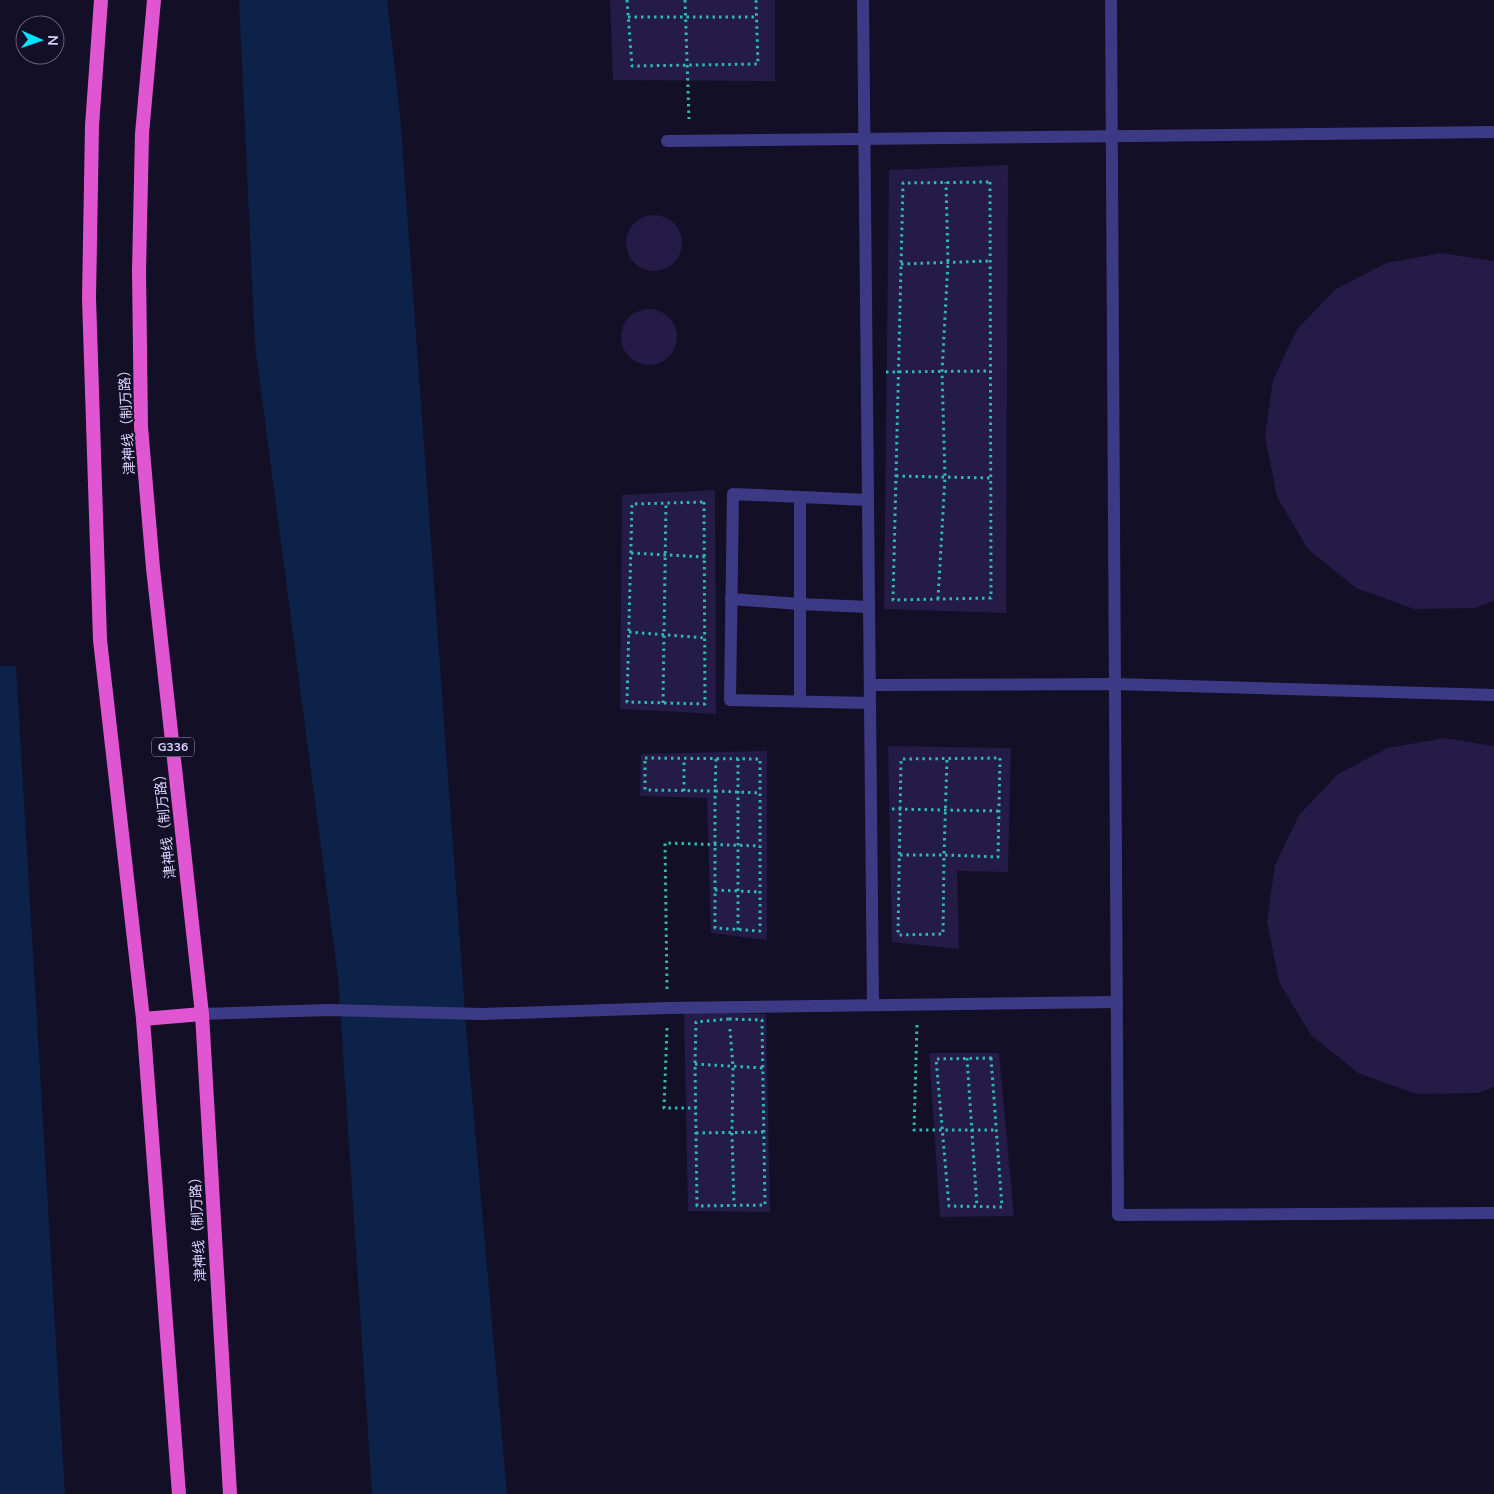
<svg xmlns="http://www.w3.org/2000/svg" width="1494" height="1494" font-family="'Nunito Sans','Noto Sans SC',sans-serif">
  <style>
    .water { fill: #0c2248 }
    .building { fill: #241b47 }
    .lines { fill: none; stroke-linecap: round; stroke-linejoin: round }
    .path { stroke: #2fb8b0; stroke-width: 3; stroke-dasharray: 2.5 4; stroke-linecap: butt }
    .minor { stroke: #3d3a85; stroke-width: 12 }
    .trunk { stroke: #e055d1; stroke-width: 14 }
    .labels { text-anchor: middle; dominant-baseline: central; stroke-width: 4; stroke-linejoin: round; paint-order: stroke }
    .shield { fill: #130f26; stroke: #9e99be; stroke-width: 1 }
    .shield-label { font-size: 12px; font-weight: bold; fill: #d9d4ff }
    .street-label { font-size: 14px; fill: #d9d4ff; stroke: #130f26 }
  </style>
  <rect width="100%" height="100%" fill="#130f26"/>
  <g class="water">
    <path d="M 239,0 L 387,0 L 400,114 L 467,1039 L 507,1494 L 372,1494 L 338,977 L 255,345 Z"/>
    <path d="M 0,666 L 16,666 L 65,1494 L 0,1494 Z"/>
  </g>
  <g class="building">
    <path d="M 610,0 L 775,0 L 775,81 L 613,80 Z"/>
    <path d="M 1008,165 L 1006,613 L 884,609 L 889,170 Z"/>
    <circle cx="654" cy="243" r="28"/>
    <path d="M 1441,253 L 1494,261 L 1494,601 L 1475,608 L 1414,609 L 1356,588 L 1308,549 L 1277,497 L 1265,436 L 1273,380 L 1297,329 L 1336,289 L 1386,263 Z"/>
    <circle cx="649" cy="337" r="28"/>
    <path d="M 715,490 L 716,714 L 620,709 L 622,495 Z"/>
    <path d="M 1444,738 L 1494,746 L 1494,1087 L 1478,1093 L 1416,1094 L 1358,1073 L 1311,1035 L 1279,982 L 1267,921 L 1275,865 L 1299,815 L 1338,774 L 1388,748 Z"/>
    <path d="M 888,746 L 1011,748 L 1008,872 L 957,871 L 959,949 L 892,942 Z"/>
    <path d="M 767,751 L 767,940 L 711,933 L 707,798 L 640,796 L 641,754 Z"/>
    <path d="M 684,1012 L 766,1014 L 770,1212 L 688,1211 Z"/>
    <path d="M 929,1053 L 999,1053 L 1014,1216 L 940,1217 Z"/>
  </g>
  <g class="lines">
    <g class="path">
      <path d="M 627,0 L 632,66 L 758,64 L 756,0"/>
      <path d="M 685,0 L 689,119"/>
      <path d="M 628,17 L 757,17"/>
      <path d="M 990,182 L 991,598 L 893,600 L 903,183 Z"/>
      <path d="M 901,264 L 990,261"/>
      <path d="M 886,372 L 990,371"/>
      <path d="M 896,476 L 990,478"/>
      <path d="M 704,502 L 705,704 L 627,702 L 632,504 Z"/>
      <path d="M 631,553 L 705,557"/>
      <path d="M 938,599 L 945,477 L 942,372 L 948,262 L 946,182"/>
      <path d="M 629,632 L 705,638"/>
      <path d="M 663,703 L 666,503"/>
      <path d="M 645,758 L 760,759 L 760,931 L 715,928 L 715,791 L 645,790 Z"/>
      <path d="M 1000,758 L 998,857 L 944,855 L 943,934 L 898,935 L 901,759 Z"/>
      <path d="M 716,759 L 715,791 L 760,793"/>
      <path d="M 684,791 L 684,759"/>
      <path d="M 892,809 L 999,811"/>
      <path d="M 900,855 L 944,855 L 947,759"/>
      <path d="M 715,890 L 760,892"/>
      <path d="M 738,930 L 738,759"/>
      <path d="M 667,989 L 665,843 L 760,846"/>
      <path d="M 729,1019 L 762,1020 L 765,1205 L 697,1206 L 695,1064 L 696,1022 Z"/>
      <path d="M 917,1025 L 914,1130 L 996,1130"/>
      <path d="M 667,1028 L 664,1108 L 696,1108"/>
      <path d="M 730,1029 L 733,1067 L 732,1133 L 734,1205"/>
      <path d="M 967,1058 L 977,1207"/>
      <path d="M 991,1058 L 1002,1207 L 949,1206 L 936,1059 Z"/>
      <path d="M 695,1064 L 763,1068"/>
      <path d="M 696,1133 L 764,1132"/>
    </g>
    <g class="minor">
      <path d="M 863,0 L 873,1005"/>
      <path d="M 1111,0 L 1118,1215 L 1494,1213"/>
      <path d="M 667,141 L 1494,132"/>
      <path d="M 868,500 L 733,494 L 730,700 L 870,703"/>
      <path d="M 731,599 L 800,604 L 869,607"/>
      <path d="M 870,685 L 1115,684 L 1494,695"/>
      <path d="M 800,701 L 800,497"/>
      <path d="M 202,1014 L 329,1010 L 482,1014 L 667,1008 L 1117,1002"/>
    </g>
    <g class="trunk">
      <path d="M 101,0 L 92,126 L 89,298 L 100,640 L 143,1019 L 179,1494"/>
      <path d="M 154,0 L 142,134 L 139,271 L 141,427 L 153,568 L 202,1014 L 230,1494"/>
      <path d="M 143,1019 L 202,1014"/>
    </g>
  </g>
  <g class="labels">
    <rect class="shield" x="152" y="737.5" width="42" height="19" rx="4"/>
    <g class="shield-label">
      <text x="173" y="747">G336</text>
    </g>
    <g class="street-label">
      <text transform="translate(127 419) rotate(-93)">津神线（制万路）</text>
      <text transform="translate(165 823) rotate(-96)">津神线（制万路）</text>
      <text transform="translate(198 1226) rotate(-93)">津神线（制万路）</text>
    </g>
  </g>
  <g transform="translate(40 40) rotate(92)"><circle r="24" fill="#130f26" stroke="#625e7d"/>
  <path d="M0-4L9 19L0 12L-9 19Z" fill="#00e5ff"/>
  <text y="-8" font-size="14" font-weight="bold" text-anchor="middle" fill="#d9d4ff">N</text>
  </g>
</svg>
